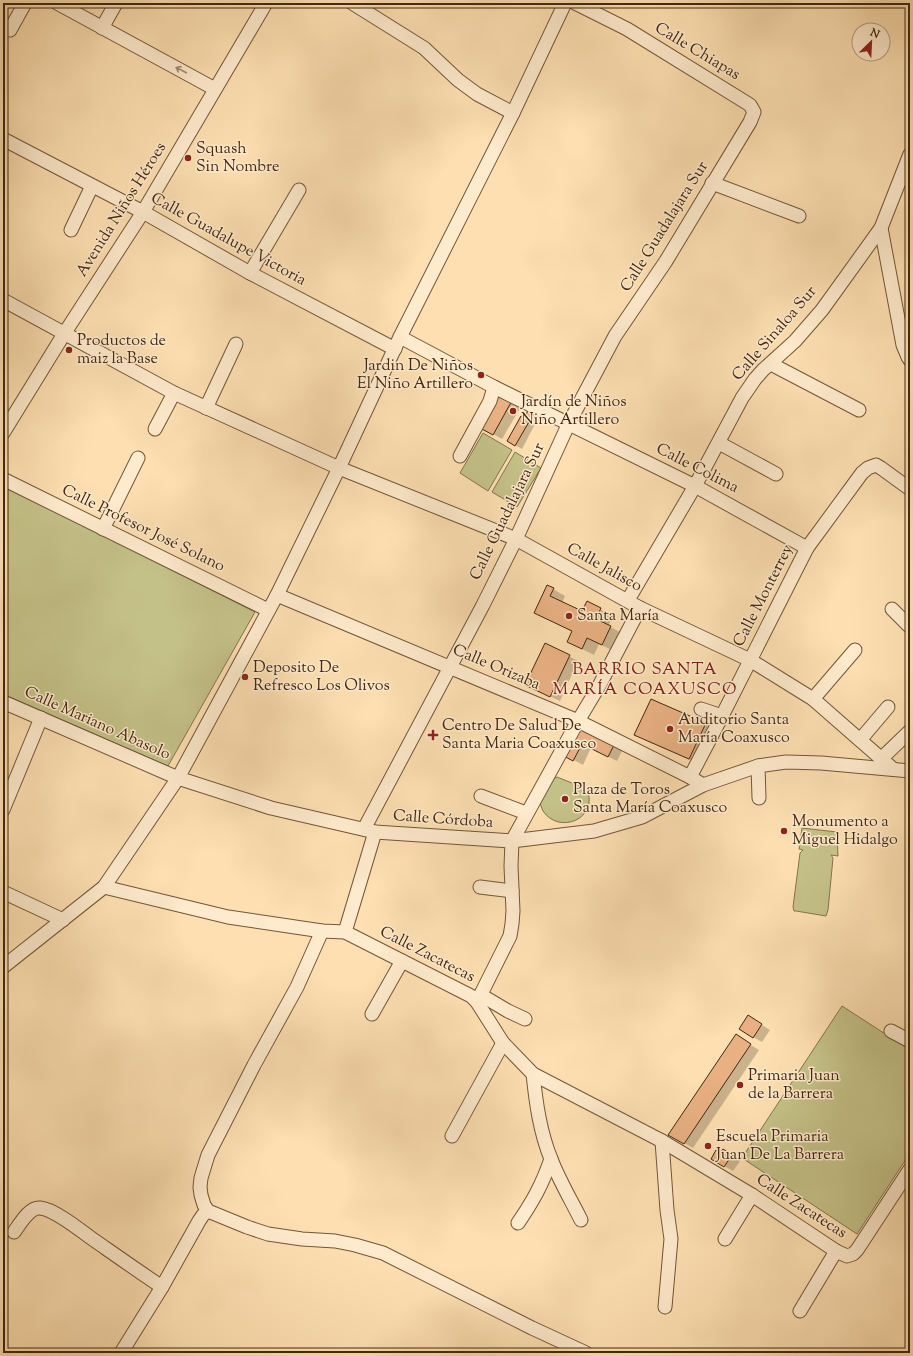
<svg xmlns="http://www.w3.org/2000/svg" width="913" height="1356" font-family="'Sorts Mill Goudy',serif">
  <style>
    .green { fill: #c4c188; stroke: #84744c }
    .shadow { fill: #0003 }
    .building { fill: #e9b183; stroke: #432811 }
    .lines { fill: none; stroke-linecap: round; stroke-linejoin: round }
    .minor-casing { stroke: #725639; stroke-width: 15 }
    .minor { stroke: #feeacc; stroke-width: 13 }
    .oneway { stroke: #a0896e }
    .poi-dot { fill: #8f2418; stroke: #feeacc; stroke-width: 1.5 }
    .labels { text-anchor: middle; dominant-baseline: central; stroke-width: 3; stroke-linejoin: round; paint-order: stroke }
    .street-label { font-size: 16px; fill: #432811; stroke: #feeacc }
    .poi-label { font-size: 16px; fill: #432811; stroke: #feeacc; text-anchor: start }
    .neighbourhood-label { font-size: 17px; letter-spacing: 1px; fill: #7a1f14; stroke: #feeacc }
  </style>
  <rect width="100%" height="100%" fill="#fddfb1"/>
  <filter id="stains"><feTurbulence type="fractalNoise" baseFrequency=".005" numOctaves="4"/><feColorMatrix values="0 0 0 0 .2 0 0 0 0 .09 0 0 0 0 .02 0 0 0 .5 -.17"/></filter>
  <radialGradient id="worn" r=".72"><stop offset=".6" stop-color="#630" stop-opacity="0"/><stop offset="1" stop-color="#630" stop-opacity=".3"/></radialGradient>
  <g class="green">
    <path d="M 483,433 L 512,450 L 488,491 L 460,473 Z"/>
    <path d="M 515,452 L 541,468 L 517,507 L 492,492 Z"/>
    <path d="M 3,485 L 255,612 L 168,766 L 3,694 Z"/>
    <path d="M 557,777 L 587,789 C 599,819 559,835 543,811 C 541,807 540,803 540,799 L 553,779 Z"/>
    <path d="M 802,828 L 837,832 L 838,856 L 831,855 L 833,858 L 828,910 L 826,916 L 796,911 L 794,911 L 793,907 L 800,853 L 803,850 L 799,849 Z"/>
    <path d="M 842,1006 L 910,1050 L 910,1153 L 857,1234 L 742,1158 Z"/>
  </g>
  <g class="shadow">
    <path d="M 500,391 L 523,403 L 502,439 L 481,427 Z"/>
    <path d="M 538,410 L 532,422 L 535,424 L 522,449 L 508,441 L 529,421 L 526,417 Z"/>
    <path d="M 553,589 L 565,596 L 562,603 L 583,613 L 587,603 L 613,616 L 608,626 L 622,633 L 614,651 L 599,644 L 594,655 L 580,648 L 573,632 L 535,613 Z"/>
    <path d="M 545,644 L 578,661 L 560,701 L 535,689 Z"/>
    <path d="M 652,700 L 706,724 L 718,730 L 701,765 L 647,741 L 635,734 Z"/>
    <path d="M 578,723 L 624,747 L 617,761 L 591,748 L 583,765 L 572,759 Z"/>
    <path d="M 3,921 L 6,922 L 3,928 Z"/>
    <path d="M 757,1022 L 770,1030 L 762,1042 L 753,1037 Z"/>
    <path d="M 736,1036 L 759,1050 L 693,1148 L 670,1135 Z"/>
    <path d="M 720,1154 L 732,1155 L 740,1161 L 733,1171 L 712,1159 Z"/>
  </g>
  <g class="building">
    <path d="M 500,390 L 514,397 L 493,435 L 480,428 Z"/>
    <path d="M 531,405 L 536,408 L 530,420 L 524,418 Z"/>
    <path d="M 521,416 L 530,420 L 515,446 L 507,441 Z"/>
    <path d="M 547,585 L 554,588 L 550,596 L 582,611 L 587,601 L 601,608 L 596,619 L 611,626 L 602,645 L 587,638 L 582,649 L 567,642 L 572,631 L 534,613 Z"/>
    <path d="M 545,643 L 570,655 L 550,697 L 525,685 Z"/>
    <path d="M 651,699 L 706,723 L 689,759 L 634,735 Z"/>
    <path d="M 578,722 L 616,741 L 608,757 L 582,744 L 573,761 L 562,755 Z"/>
    <path d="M 748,1015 L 762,1024 L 753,1038 L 739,1029 Z"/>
    <path d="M 736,1034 L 751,1044 L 684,1144 L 668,1135 Z"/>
    <path d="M 723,1149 L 732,1155 L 724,1167 L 711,1159 L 716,1150 L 720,1153 Z"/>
  </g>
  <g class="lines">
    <g class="minor-casing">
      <g id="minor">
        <path d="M 57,3 L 215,89"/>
        <path d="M 352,3 L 424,48 L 458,80 L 477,94 L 513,113"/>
        <path d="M 102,28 L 116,3"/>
        <path d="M 10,30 L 25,3"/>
        <path d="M 3,139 L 143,212 L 250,273 L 395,349"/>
        <path d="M 712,183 L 799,216"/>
        <path d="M 881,228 L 903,345 L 908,357 L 910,360"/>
        <path d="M 71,230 L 92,186"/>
        <path d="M 250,273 L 299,190"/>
        <path d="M 3,300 L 174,393 L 339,468 L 516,539 L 640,608 L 750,660 L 813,699 L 893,769"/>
        <path d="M 400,337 L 494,387 L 695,486 L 807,548"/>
        <path d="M 771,364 L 859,410"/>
        <path d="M 206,408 L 236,344"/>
        <path d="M 155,429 L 174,393"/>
        <path d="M 3,433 L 64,334 L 143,212 L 266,3"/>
        <path d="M 719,443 L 776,474"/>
        <path d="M 460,456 L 490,401 L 494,387"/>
        <path d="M 3,479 L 268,610"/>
        <path d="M 103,529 L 138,458"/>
        <path d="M 277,595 L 578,721 L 690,777 L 703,785"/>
        <path d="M 628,600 L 695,486 L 742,398 L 755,379 L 763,370 L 795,341 L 822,310 L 881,228 L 910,154"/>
        <path d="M 892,609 L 910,627"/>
        <path d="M 813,699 L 855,650"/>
        <path d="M 3,702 L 178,778 L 271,808 L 375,832 L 512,841 L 594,831 L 642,817 L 703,785 L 758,766 L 786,762 L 821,763 L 910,771"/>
        <path d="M 701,709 L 722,716"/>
        <path d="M 860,740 L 888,707"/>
        <path d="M 881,759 L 910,731"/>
        <path d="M 758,766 L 759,798"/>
        <path d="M 690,777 L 722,716 L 807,548 L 862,473 L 868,468 L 876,465 L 881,468 L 910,489"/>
        <path d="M 481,796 L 526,813"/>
        <path d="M 3,810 L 41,718"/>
        <path d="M 364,829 L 483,605 L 516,539 L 569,423 L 615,336 L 666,261 L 750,122 L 754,112 L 750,105 L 742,100 L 627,29 L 575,3"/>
        <path d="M 104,887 L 228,917 L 322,931 L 345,932 L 471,996 L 477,1002 L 503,1043 L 533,1074 L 662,1141 L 752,1195 L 836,1251 L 847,1256 L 853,1254 L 857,1250 L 910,1169"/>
        <path d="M 480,887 L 512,891"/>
        <path d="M 3,892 L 63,920"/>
        <path d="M 322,931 L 297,987 L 254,1065 L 208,1155 L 201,1178 L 200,1187 L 201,1195 L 204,1205 L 208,1211 L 247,1227 L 268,1234 L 302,1239 L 335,1241 L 355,1245 L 383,1253 L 532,1328 L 586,1353"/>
        <path d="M 345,932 L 375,832"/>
        <path d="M 3,967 L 104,887 L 178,778 L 277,595 L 339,468 L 400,337 L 513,113 L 565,3"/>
        <path d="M 481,995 L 508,1011 L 525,1019"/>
        <path d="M 477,1002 L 510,936 L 512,924 L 513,911 L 511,866 L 512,841 L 578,721 L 599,686 L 640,608"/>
        <path d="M 372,1014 L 402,961"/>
        <path d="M 891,1031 L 910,1041"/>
        <path d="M 533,1074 C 536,1103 540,1132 551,1159 C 559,1180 571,1200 581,1220"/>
        <path d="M 452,1136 L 503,1043"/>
        <path d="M 662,1141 L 667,1210 L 671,1239 L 665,1307"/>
        <path d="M 518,1223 C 533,1201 542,1185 551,1159"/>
        <path d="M 14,1232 C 20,1224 29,1207 40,1208 C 54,1209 80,1230 91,1238 C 114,1254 138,1271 162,1287"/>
        <path d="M 725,1239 L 752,1195"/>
        <path d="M 800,1311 L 836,1251"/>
        <path d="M 121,1353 L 162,1287 L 199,1221 L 203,1215 L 208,1211"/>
      </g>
    </g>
    <use href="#minor" class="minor"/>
  </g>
  <defs><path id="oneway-shaft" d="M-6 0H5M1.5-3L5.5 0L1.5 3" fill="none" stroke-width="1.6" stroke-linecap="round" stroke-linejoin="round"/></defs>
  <use class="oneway" href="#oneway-shaft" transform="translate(181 70) rotate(-152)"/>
  <g class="poi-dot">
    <circle cx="188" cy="158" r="4"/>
    <circle cx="69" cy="350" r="4"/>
    <circle cx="481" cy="375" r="4"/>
    <circle cx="513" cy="411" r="4"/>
    <circle cx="569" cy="616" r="4"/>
    <circle cx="245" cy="677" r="4"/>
    <circle cx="670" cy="729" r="4"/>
    <path d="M431 729h4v4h4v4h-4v4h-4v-4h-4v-4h4z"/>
    <circle cx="565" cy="799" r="4"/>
    <circle cx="784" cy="831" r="4"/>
    <circle cx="740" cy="1085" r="4"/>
    <circle cx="708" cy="1146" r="4"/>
  </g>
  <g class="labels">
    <g class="street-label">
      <text transform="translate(697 52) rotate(31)">Calle Chiapas</text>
      <text transform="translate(122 210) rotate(-58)">Avenida Niños Héroes</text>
      <text transform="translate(665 227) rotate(-58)">Calle Guadalajara Sur</text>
      <text transform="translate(228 240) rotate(29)">Calle Guadalupe Victoria</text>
      <text transform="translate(775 334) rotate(-49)">Calle Sinaloa Sur</text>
      <text transform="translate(697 469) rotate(27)">Calle Colima</text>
      <text transform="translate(508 512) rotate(-64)">Calle Guadalajara Sur</text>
      <text transform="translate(143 529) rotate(26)">Calle Profesor José Solano</text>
      <text transform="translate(604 568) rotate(29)">Calle Jalisco</text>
      <text transform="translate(764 596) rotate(-63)">Calle Monterrey</text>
      <text transform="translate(496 668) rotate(23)">Calle Orizaba</text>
      <text transform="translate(97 724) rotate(24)">Calle Mariano Abasolo</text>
      <text transform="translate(443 820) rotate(4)">Calle Córdoba</text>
      <text transform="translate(427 955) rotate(27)">Calle Zacatecas</text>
      <text transform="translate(801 1207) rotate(33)">Calle Zacatecas</text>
    </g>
    <g class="poi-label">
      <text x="196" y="149">Squash<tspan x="196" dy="18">Sin Nombre</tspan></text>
      <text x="77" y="341">Productos de<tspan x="77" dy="18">maiz la Base</tspan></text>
      <text x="473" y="366" text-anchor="end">Jardin De Niños<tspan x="473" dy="18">El Niño Artillero</tspan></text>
      <text x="521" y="402">Jardín de Niños<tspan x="521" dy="18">Niño Artillero</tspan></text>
      <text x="577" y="616">Santa María</text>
      <text x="253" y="668">Deposito De<tspan x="253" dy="18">Refresco Los Olivos</tspan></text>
      <text x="678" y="720">Auditorio Santa<tspan x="678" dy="18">María Coaxusco</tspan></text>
      <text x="442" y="726">Centro De Salud De<tspan x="442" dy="18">Santa Maria Coaxusco</tspan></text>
      <text x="573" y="790">Plaza de Toros<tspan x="573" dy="18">Santa María Coaxusco</tspan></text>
      <text x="792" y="822">Monumento a<tspan x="792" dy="18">Miguel Hidalgo</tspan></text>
      <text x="748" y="1076">Primaria Juan<tspan x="748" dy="18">de la Barrera</tspan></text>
      <text x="716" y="1137">Escuela Primaria<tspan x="716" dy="18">Juan De La Barrera</tspan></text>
    </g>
    <g class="neighbourhood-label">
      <text x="645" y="670">BARRIO SANTA<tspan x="645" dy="20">MARÍA COAXUSCO</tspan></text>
    </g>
  </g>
  <rect width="913" height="1356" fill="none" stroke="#fddfb1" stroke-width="16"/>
  <rect x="4" y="4" width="905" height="1348" fill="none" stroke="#432811" stroke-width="2"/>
  <rect x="8" y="8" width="897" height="1340" fill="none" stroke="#432811"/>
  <g transform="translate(871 42) rotate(24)"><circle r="19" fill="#feeacc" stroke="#b39c81"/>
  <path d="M0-3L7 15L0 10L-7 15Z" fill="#8f2418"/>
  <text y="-6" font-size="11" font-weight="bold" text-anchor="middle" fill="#432811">N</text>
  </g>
  <rect width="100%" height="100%" filter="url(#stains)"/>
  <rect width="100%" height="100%" fill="url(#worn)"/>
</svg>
